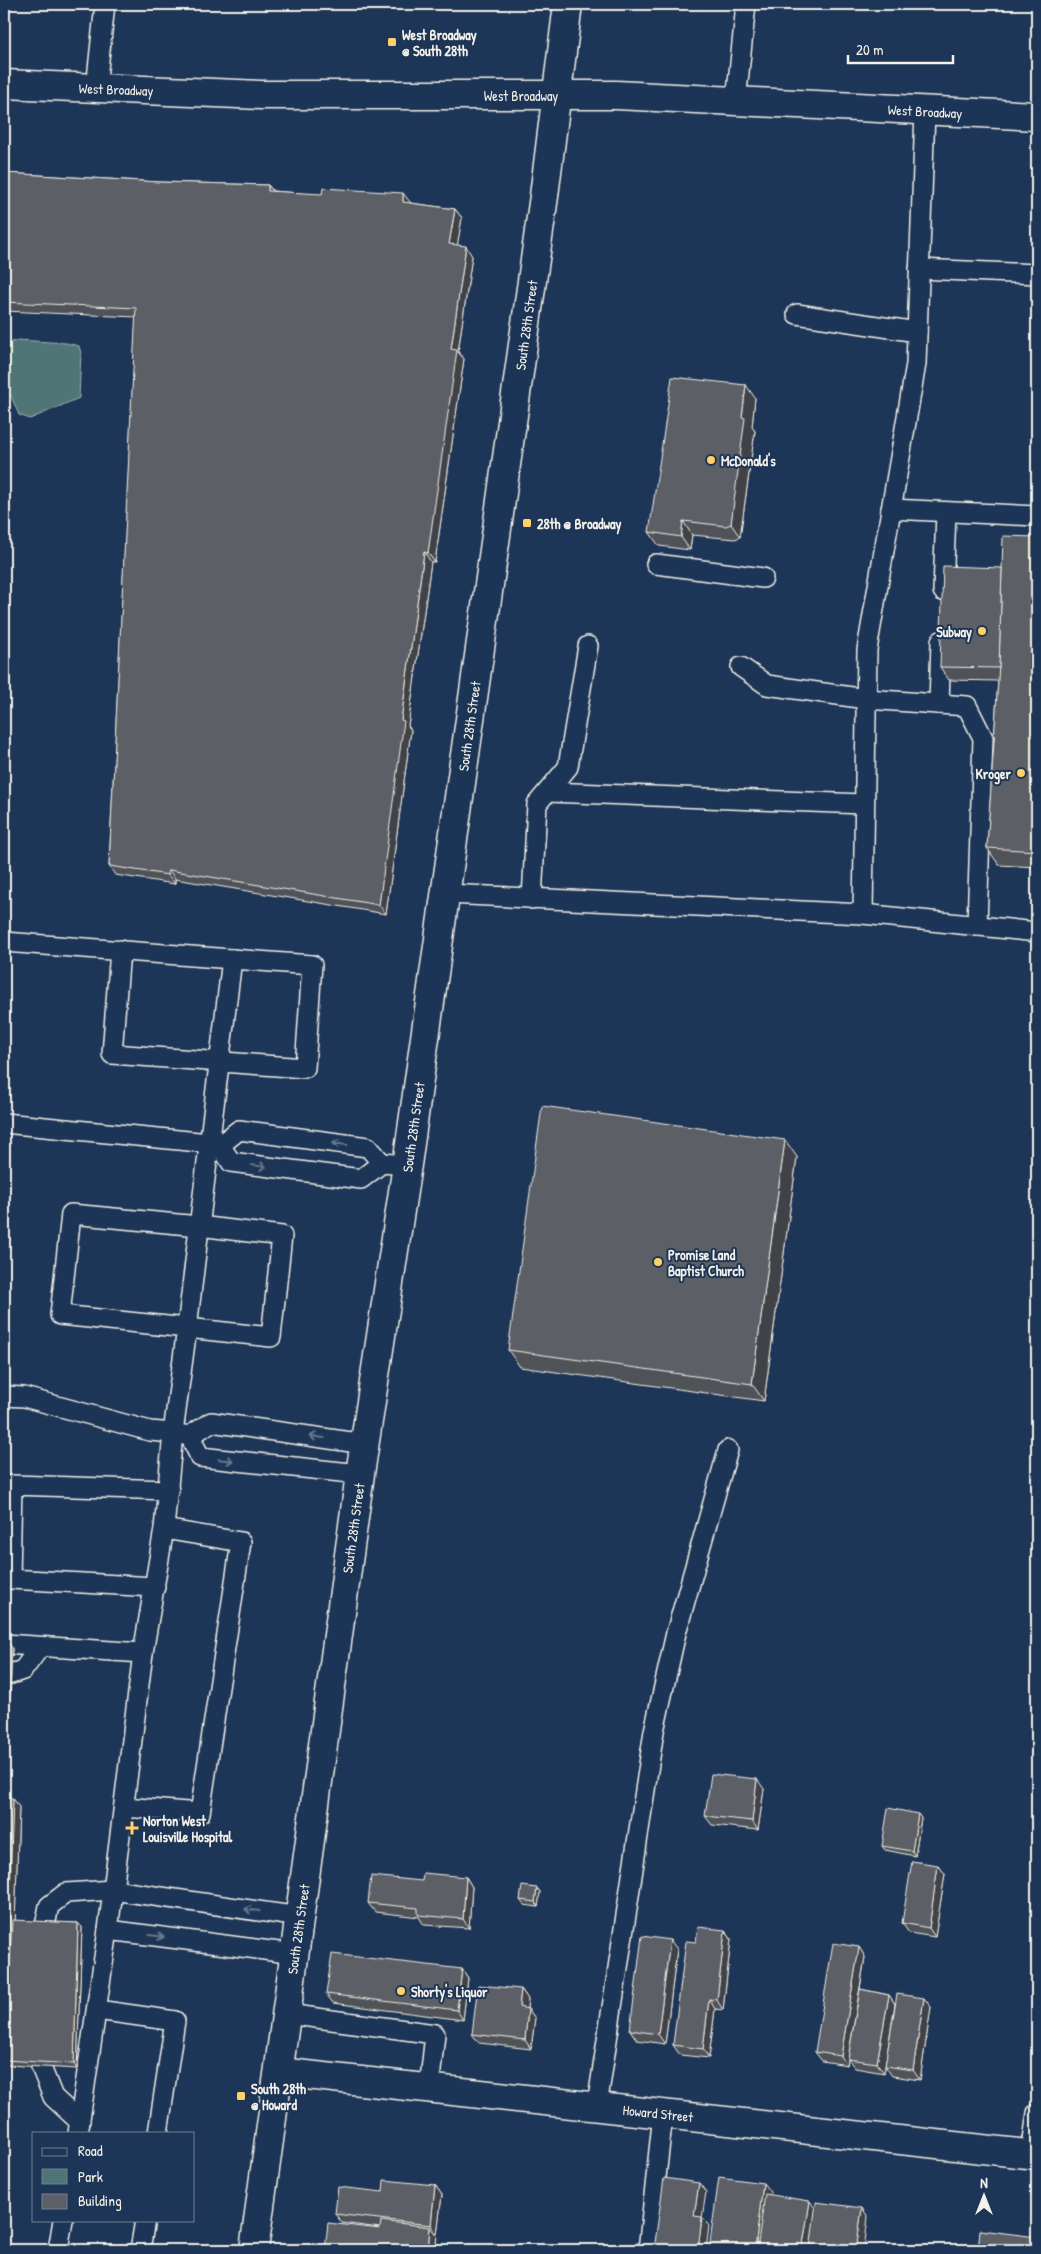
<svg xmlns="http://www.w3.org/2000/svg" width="1041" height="2254" font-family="'Patrick Hand',sans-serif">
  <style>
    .green { fill: #4f7476; stroke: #a2b2af }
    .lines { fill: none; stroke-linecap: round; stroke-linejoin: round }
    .lane-casing { stroke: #f4f1e8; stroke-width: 22 }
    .street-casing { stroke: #f4f1e8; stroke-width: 31 }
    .secondary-casing { stroke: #f4f1e8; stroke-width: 31 }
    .lane { stroke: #1d3557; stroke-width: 19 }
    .street { stroke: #1d3557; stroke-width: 28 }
    .secondary { stroke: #1d3557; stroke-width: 28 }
    .wall { fill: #4f5258; stroke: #f4f1e8 }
    .shaded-wall { fill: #404247; stroke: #f4f1e8 }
    .building { fill: #5c5f66; stroke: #f4f1e8 }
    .oneway { stroke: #68778a }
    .poi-dot { fill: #ffd166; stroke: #1d3557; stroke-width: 2 }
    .labels { text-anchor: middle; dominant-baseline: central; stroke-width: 4; stroke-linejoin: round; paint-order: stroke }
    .poi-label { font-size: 14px; font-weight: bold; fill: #f4f1e8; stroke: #1d3557; text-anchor: start }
    .street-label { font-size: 14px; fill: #f4f1e8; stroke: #1d3557 }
  </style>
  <rect width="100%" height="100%" fill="#1d3557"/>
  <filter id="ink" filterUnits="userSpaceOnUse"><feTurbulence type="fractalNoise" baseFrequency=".02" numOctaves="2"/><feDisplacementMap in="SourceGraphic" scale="10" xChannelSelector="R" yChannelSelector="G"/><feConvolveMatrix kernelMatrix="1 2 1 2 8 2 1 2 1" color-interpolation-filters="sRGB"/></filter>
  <g filter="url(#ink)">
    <path class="green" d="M 18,340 L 66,343 L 79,346 L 81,353 L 79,398 L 30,419 L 19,415 L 4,380 L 4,345 Z"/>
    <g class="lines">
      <g class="lane-casing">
        <g id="lane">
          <path d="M 96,88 L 105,4"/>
          <path d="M 736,102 L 746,4"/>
          <path d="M 919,269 L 1037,274"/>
          <path d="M 797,314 L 917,332"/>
          <path d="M 891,509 L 1037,516"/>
          <path d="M 656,564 L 763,578"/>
          <path d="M 943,591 L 946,512"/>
          <path d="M 741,667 L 767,685 L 866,699 L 967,706 L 983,738 L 977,926"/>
          <path d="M 939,704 L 941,641"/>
          <path d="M 548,792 L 864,804"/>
          <path d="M 446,894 L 863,914 L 1037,932"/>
          <path d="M 532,899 L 537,804 L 568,767 L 588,646"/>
          <path d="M 863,914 L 867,650 L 916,364 L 925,111"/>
          <path d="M 4,942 L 312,965 L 305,1068 L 112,1054 L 120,950"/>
          <path d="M 232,959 C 216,1082 202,1205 187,1328 L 60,1315 L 71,1214 L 199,1226 L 282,1236 L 271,1337 L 187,1328 L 173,1433 L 190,1436 L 211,1422 L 365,1444"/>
          <path d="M 4,1123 L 209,1143 L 220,1145 L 231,1162 L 361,1179 L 382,1163 L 407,1165"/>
          <path d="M 220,1145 L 239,1130 L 368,1147 L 382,1163"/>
          <path d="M 4,1396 L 24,1397 L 150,1431 L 173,1433 L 164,1529 L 143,1653 L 108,1930 L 78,2133"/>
          <path d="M 190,1436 L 200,1457 L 360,1474"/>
          <path d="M 155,1587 L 10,1579 L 12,1485 L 169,1490"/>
          <path d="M 4,1644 L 143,1653"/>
          <path d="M 11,1674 L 23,1670 L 40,1647"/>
          <path d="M 124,1807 L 200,1813 L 241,1542 L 164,1529"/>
          <path d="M 45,1926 L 49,1906 L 66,1893 L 113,1890 L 300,1917"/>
          <path d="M 108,1930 L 295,1954"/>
          <path d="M 97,2010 L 175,2021 L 158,2133"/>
          <path d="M 287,2014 L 435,2034 L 429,2089"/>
          <path d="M 41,2067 L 53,2097 L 80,2122"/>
          <path d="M 597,2106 L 654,1731 L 676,1633 L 728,1450"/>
          <path d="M 1031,2154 L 1037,2113"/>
          <path d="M 58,2250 L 63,2220"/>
          <path d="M 140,2250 L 145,2220"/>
          <path d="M 648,2250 L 663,2114"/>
        </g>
      </g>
      <g class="street-casing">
        <g id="street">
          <path d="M 279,2072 L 1037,2155"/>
          <path d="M 254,2250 L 360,1474 L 407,1165 L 544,196 L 568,4"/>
        </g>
      </g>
      <g class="secondary-casing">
        <path id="secondary" d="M 4,84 L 261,95 L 616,95 L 1037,116"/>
      </g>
      <use href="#lane" class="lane"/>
      <use href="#street" class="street"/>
      <use href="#secondary" class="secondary"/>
    </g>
    <g class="wall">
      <path d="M 663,4 L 704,4 L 698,8 Z"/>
      <path d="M 4,173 L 159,182 L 268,185 L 273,191 L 410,202 L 410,203 L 455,209 L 462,218 L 457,245 L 472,256 L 458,352 L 464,359 L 435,562 L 431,562 L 408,726 L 411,730 L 386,914 L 175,879 L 175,884 L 115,875 L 109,866 L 136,317 L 4,311 Z"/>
      <path d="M 755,398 L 752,427 L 755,431 L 740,537 L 735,539 L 692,535 L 690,550 L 659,546 L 649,532 Z"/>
      <path d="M 1037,537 L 1037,867 L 999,865 L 987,848 L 998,681 L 949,680 L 940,667 L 1002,568 Z"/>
      <path d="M 797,1157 L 764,1401 L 520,1367 L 508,1350 Z"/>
      <path d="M 4,1639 L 6,1639 L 12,1648 L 5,1798 L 19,1807 L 15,1921 L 78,1923 L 82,1927 L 77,2069 L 7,2065 L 4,2060 Z"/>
      <path d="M 764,1789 L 758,1830 L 712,1825 L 705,1816 Z"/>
      <path d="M 921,1818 L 915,1856 L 885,1850 L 882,1846 Z"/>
      <path d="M 938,1865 L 945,1874 L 935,1937 L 909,1933 L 902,1923 Z"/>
      <path d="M 466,1877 L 472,1887 L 469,1928 L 424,1925 L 419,1917 L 375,1912 L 368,1903 L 422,1881 Z"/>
      <path d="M 537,1888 L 540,1892 L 538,1907 L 524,1905 L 520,1900 Z"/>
      <path d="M 725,1930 L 731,1939 L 723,2010 L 715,2009 L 709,2058 L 680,2055 L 673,2045 L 696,1942 Z"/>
      <path d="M 859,1947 L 865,1957 L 860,1989 L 889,1995 L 895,2004 L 884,2073 L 855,2068 L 848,2059 L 847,2065 L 822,2061 L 815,2052 Z"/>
      <path d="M 677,1949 L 665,2044 L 637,2040 L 630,2030 Z"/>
      <path d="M 462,1969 L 468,1978 L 463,2020 L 333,2003 L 326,1994 Z"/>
      <path d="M 521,1989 L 528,1999 L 527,2008 L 535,2018 L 531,2049 L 479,2043 L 472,2034 Z"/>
      <path d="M 931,2007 L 920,2080 L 892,2076 L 885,2066 Z"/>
      <path d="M 435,2185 L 442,2195 L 437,2234 L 435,2234 L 437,2236 L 435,2250 L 325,2250 L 380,2229 L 380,2228 L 342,2223 L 335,2214 L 383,2192 Z"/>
    </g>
    <g class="shaded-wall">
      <path d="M 268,185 L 275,194 L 268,191 Z"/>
      <path d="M 403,193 L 410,202 L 410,211 L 403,202 Z"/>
      <path d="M 455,209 L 462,218 L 456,253 L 449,244 Z"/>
      <path d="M 466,246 L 472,256 L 458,352 L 464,359 L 435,562 L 428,553 L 451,349 Z"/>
      <path d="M 746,385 L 755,398 L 752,427 L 755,431 L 740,537 L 731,524 L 742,417 Z"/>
      <path d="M 683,521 L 692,535 L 690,550 L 681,537 Z"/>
      <path d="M 424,552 L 431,562 L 408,726 L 411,730 L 386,914 L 379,905 L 401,720 Z"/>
      <path d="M 169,870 L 175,879 L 175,884 L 168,875 Z"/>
      <path d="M 785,1140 L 797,1157 L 764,1401 L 752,1384 Z"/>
      <path d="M 6,1639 L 12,1648 L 5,1807 L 4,1805 L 4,1679 Z"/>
      <path d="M 757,1779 L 764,1789 L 758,1830 L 752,1821 Z"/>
      <path d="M 13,1798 L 19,1807 L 15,1925 L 7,2057 L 4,2052 L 4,2001 Z"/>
      <path d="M 918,1814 L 921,1818 L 915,1856 L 912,1851 Z"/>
      <path d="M 938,1865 L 945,1874 L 935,1937 L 929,1928 Z"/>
      <path d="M 466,1877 L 472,1887 L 469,1928 L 463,1919 Z"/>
      <path d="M 537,1888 L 540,1892 L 538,1907 L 535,1902 Z"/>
      <path d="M 78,1923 L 82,1927 L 77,2069 L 74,2064 Z"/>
      <path d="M 725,1930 L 731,1939 L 723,2010 L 717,2000 Z"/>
      <path d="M 670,1940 L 677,1949 L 665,2044 L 658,2034 Z"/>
      <path d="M 859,1947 L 865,1957 L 847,2065 L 841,2056 Z"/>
      <path d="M 462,1969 L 468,1978 L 463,2020 L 457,2010 Z"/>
      <path d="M 521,1989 L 528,1999 L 526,2017 L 519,2007 Z"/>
      <path d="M 889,1995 L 895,2004 L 884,2073 L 877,2063 Z"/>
      <path d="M 924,1998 L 931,2007 L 920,2080 L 913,2070 Z"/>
      <path d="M 709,1999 L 715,2009 L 709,2058 L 703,2049 Z"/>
      <path d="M 528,2009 L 535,2018 L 531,2049 L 525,2040 Z"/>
      <path d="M 699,2183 L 706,2192 L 701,2225 L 694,2216 Z"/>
      <path d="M 763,2183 L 770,2192 L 762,2250 L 755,2250 Z"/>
      <path d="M 435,2185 L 442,2195 L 437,2234 L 431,2225 Z"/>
      <path d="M 810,2201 L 816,2210 L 810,2250 L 802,2250 Z"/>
      <path d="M 862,2208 L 868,2217 L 864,2250 L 856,2250 Z"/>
      <path d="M 702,2217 L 709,2226 L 706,2250 L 698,2250 Z"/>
      <path d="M 430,2227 L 437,2236 L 435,2250 L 428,2250 Z"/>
    </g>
    <g class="building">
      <path d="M 4,173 L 159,182 L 268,185 L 268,191 L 322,194 L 323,188 L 403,193 L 403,202 L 455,209 L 449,244 L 466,246 L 451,349 L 457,350 L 428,553 L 424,552 L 401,720 L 404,721 L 379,905 L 169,870 L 168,875 L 109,866 L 136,308 L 4,302 Z"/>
      <path d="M 672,377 L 746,385 L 742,417 L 745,418 L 731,524 L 726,526 L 683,521 L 681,537 L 649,532 Z"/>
      <path d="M 1003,536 L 1037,537 L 1037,851 L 987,848 L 999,664 Z"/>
      <path d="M 943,566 L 1002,568 L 999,668 L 940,667 Z"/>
      <path d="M 542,1106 L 785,1140 L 752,1384 L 508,1350 Z"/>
      <path d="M 4,1639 L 6,1639 L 4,1679 Z"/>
      <path d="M 711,1774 L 757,1779 L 752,1821 L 705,1816 Z"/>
      <path d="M 4,1798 L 13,1798 L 9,1916 L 4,2001 Z"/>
      <path d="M 888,1808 L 918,1814 L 912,1851 L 882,1846 Z"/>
      <path d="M 912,1861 L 938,1865 L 929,1928 L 902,1923 Z"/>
      <path d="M 423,1873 L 466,1877 L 463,1919 L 418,1915 L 418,1908 L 368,1903 L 371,1876 L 422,1881 Z"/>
      <path d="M 522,1886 L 537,1888 L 535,1902 L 520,1900 Z"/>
      <path d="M 12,1920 L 78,1923 L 74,2064 L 4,2060 Z"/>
      <path d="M 698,1927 L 725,1930 L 717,2000 L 709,1999 L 703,2049 L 673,2045 L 686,1941 L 696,1942 Z"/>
      <path d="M 642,1936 L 670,1940 L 658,2034 L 630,2030 Z"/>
      <path d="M 833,1943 L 859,1947 L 841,2056 L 815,2052 Z"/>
      <path d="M 332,1954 L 462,1969 L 457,2010 L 326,1994 Z"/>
      <path d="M 478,1985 L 521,1989 L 519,2007 L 528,2009 L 525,2040 L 472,2034 Z"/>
      <path d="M 860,1989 L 889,1995 L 877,2063 L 848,2059 Z"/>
      <path d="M 897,1994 L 924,1998 L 913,2070 L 885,2066 Z"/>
      <path d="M 719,2177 L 763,2183 L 755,2250 L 709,2250 Z"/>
      <path d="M 664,2178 L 699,2183 L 694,2216 L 702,2217 L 698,2250 L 654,2250 Z"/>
      <path d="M 384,2180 L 435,2185 L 431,2225 L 335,2214 L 338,2187 L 383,2192 Z"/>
      <path d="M 765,2194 L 810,2201 L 802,2250 L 757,2250 Z"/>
      <path d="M 816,2202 L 862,2208 L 856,2250 L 810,2250 Z"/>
      <path d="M 381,2221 L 430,2227 L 428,2250 L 325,2250 L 328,2223 L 380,2229 Z"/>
      <path d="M 980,2230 L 1037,2237 L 1037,2250 L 978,2250 Z"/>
    </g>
    <defs><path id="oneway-shaft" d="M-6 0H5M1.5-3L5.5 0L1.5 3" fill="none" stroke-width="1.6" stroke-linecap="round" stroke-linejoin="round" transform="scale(1.25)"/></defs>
    <g class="oneway">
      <use href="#oneway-shaft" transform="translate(340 1144) rotate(-173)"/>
      <use href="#oneway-shaft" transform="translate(259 1166) rotate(8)"/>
      <use href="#oneway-shaft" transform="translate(317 1437) rotate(-172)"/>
      <use href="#oneway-shaft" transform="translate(226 1460) rotate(6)"/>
      <use href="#oneway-shaft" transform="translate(252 1910) rotate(-172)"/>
      <use href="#oneway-shaft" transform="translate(157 1936) rotate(7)"/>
    </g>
  </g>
  <g class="poi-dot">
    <rect x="387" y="37" width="10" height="10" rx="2.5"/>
    <circle cx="711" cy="460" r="5"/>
    <rect x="522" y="518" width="10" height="10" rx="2.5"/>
    <circle cx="982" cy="631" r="5"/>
    <circle cx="1021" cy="773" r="5"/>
    <circle cx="658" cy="1262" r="5"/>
    <path d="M129.5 1820.5h5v5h5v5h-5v5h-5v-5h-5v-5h5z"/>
    <circle cx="401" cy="1991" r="5"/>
    <rect x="236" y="2091" width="10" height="10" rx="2.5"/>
  </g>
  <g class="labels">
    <g class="poi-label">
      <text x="402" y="34">West Broadway<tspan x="402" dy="16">@ South 28th</tspan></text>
      <text x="721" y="460">McDonald's</text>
      <text x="537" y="523">28th @ Broadway</text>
      <text x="972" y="631" text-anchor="end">Subway</text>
      <text x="1011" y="773" text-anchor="end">Kroger</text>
      <text x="668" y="1254">Promise Land<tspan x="668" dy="16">Baptist Church</tspan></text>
      <text x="143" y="1820">Norton West<tspan x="143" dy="16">Louisville Hospital</tspan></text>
      <text x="411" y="1991">Shorty's Liquor</text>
      <text x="251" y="2088">South 28th<tspan x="251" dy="16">@ Howard</tspan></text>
    </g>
    <g class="street-label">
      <text transform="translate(116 89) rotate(2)">West Broadway</text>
      <text x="521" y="95">West Broadway</text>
      <text transform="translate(925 111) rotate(3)">West Broadway</text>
      <text transform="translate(526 325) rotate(-82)">South 28th Street</text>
      <text transform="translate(469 726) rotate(-82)">South 28th Street</text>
      <text transform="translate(413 1127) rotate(-82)">South 28th Street</text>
      <text transform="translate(353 1528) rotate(-82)">South 28th Street</text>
      <text transform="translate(298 1929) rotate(-82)">South 28th Street</text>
      <text transform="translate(658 2113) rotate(6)">Howard Street</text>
    </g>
  </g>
  <rect width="1041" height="2254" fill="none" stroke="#1d3557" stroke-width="20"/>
  <rect x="10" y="10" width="1021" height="2234" fill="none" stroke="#f4f1e8" stroke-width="2" filter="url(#ink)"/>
  <rect x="32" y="2132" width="162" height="90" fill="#1d3557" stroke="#738091"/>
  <rect x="42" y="2148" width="25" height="8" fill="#1d3557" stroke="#738091"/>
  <text x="78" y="2156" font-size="15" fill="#f4f1e8">Road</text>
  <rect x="42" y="2169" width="25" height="15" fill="#4f7476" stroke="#738091"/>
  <text x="78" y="2182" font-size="15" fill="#f4f1e8">Park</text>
  <rect x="42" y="2194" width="25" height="15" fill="#5c5f66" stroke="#738091"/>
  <text x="78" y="2206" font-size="15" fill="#f4f1e8">Building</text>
  <g transform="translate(984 2196)" stroke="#1d3557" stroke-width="4" paint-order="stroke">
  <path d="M0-4L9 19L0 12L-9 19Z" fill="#f4f1e8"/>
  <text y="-8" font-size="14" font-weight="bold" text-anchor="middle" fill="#f4f1e8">N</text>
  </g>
  <path d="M848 55v8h105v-8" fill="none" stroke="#f4f1e8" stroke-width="2.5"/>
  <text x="856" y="55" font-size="15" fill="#f4f1e8" stroke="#1d3557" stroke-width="4" paint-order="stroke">20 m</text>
</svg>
